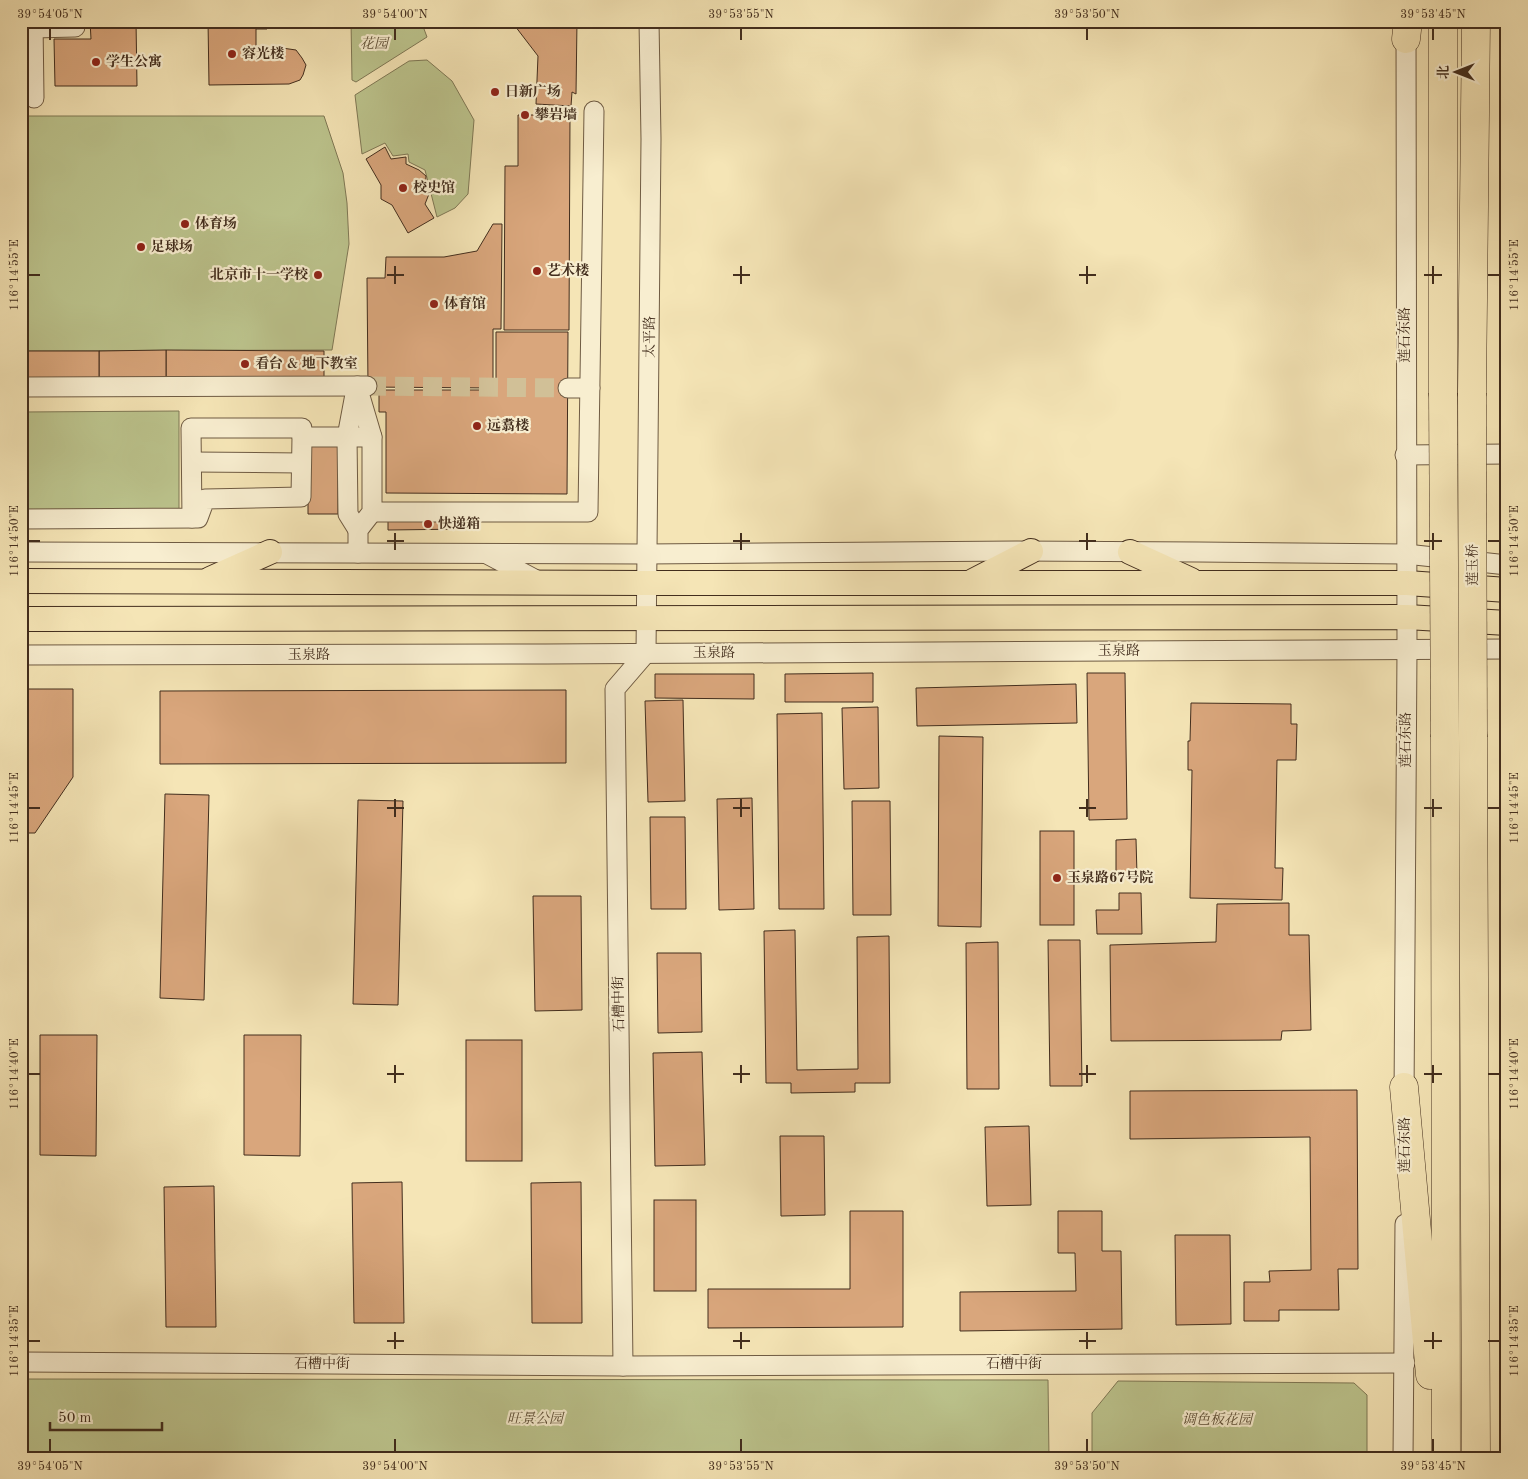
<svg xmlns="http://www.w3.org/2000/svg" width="1528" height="1479" font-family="'Old Standard TT','Noto Serif SC',serif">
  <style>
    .green { fill: #bcc48d; stroke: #7f7855 }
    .building { fill: #d9a67c; stroke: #422d1d }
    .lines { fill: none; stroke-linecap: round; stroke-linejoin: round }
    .minor-tunnel { stroke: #d1c097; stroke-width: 19; stroke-dasharray: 19 9; stroke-linecap: butt }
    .minor-casing { stroke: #6f5b43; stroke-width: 21 }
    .major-casing { stroke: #422d1d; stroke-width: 26 }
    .highway-casing { stroke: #422d1d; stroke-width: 29 }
    .minor { stroke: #f8eed0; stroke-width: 19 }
    .major { stroke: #f5e5b6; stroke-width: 24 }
    .highway { stroke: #f5e5b6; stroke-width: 28 }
    .highway-bridge-casing { stroke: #422d1d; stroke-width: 29; stroke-linecap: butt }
    .highway-bridge { stroke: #f5e5b6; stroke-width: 28 }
    .ticks { fill: none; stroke: #422d1d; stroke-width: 2 }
    .poi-dot { fill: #8f2418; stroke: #f8eed0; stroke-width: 2 }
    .labels { text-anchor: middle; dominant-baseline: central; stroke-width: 4.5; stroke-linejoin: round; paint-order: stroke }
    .park-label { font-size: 14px; font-style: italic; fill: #5a4b33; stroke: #f8eed0 }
    .poi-label { font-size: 14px; font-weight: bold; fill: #422d1d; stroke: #f8eed0; text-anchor: start }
    .street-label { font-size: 14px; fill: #422d1d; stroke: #f8eed0 }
    .neatline { fill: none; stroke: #422d1d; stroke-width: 2 }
    .ticks-label { font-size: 12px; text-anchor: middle; fill: #422d1d }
  </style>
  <rect width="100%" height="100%" fill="#f5e5b6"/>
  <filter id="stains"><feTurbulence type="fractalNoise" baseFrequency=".004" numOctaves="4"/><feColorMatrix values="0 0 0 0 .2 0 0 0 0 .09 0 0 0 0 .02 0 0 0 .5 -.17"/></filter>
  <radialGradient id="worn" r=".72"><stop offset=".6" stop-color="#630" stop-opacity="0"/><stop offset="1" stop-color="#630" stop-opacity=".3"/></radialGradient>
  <g class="green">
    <path d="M 351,21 L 421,21 L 427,37 L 356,82 L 352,80 Z"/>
    <path d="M 427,60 L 452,81 L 474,120 L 468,194 L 455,208 L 437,217 L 425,170 L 409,162 L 408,154 L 393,156 L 385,143 L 362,154 L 355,95 L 409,61 Z"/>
    <path d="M 21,116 L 324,116 L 343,173 L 347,203 L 349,244 L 332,350 L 21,351 Z"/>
    <path d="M 179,411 L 179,514 L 21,514 L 21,412 Z"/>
    <path d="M 21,1379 L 1048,1380 L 1049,1458 L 21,1458 Z"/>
    <path d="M 1118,1381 L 1354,1383 L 1367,1395 L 1367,1458 L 1092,1458 L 1092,1413 Z"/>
  </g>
  <g class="building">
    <path d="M 90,21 L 136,21 L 137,86 L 55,86 L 54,39 L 91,39 Z"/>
    <path d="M 208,21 L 267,21 L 267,29 L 256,29 L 256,57 L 268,50 L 282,48 L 296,50 L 302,58 L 306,65 L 303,75 L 300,80 L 289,84 L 209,85 Z"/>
    <rect x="291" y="21" width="48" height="1"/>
    <path d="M 447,21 L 472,21 L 468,24 L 450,23 Z"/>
    <path d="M 507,21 L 577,21 L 576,94 L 572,92 L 571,106 L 536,104 L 538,56 L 515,26 Z"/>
    <path d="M 518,115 L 570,115 L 569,330 L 504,330 L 505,166 L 518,166 Z"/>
    <path d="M 385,147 L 391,159 L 406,157 L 406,164 L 419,170 L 426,176 L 425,191 L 429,194 L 425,204 L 434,218 L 408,233 L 392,205 L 381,199 L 381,185 L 366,159 Z"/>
    <path d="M 493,224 L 502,224 L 501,329 L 493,329 L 493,388 L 368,387 L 367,278 L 385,278 L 386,257 L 444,257 L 477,251 Z"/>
    <path d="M 496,332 L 568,332 L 567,494 L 386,493 L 386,412 L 379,412 L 379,390 L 496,390 Z"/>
    <path d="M 166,350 L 324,351 L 324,378 L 166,378 Z"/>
    <path d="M 166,350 L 166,378 L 99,378 L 99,351 Z"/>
    <rect x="21" y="351" width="78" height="27"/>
    <path d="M 308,442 L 338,443 L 338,514 L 308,514 Z"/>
    <path d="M 388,518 L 467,519 L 467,529 L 388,530 Z"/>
    <path d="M 873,673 L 873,702 L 785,702 L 785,674 Z"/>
    <path d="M 1087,673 L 1125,673 L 1127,819 L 1089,820 Z"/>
    <path d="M 655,674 L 754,674 L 754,699 L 655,698 Z"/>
    <path d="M 1076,684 L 1077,723 L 917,726 L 916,688 Z"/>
    <path d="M 21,689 L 73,689 L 73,777 L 35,833 L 21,833 Z"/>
    <path d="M 566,690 L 566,763 L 160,764 L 160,691 Z"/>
    <path d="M 683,700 L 685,801 L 648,802 L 645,701 Z"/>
    <path d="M 1191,703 L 1291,704 L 1291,724 L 1297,724 L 1296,760 L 1277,760 L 1275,868 L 1283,868 L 1282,900 L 1190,898 L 1192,770 L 1188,770 L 1188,741 L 1190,741 Z"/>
    <path d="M 878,707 L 879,788 L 844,789 L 842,708 Z"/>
    <path d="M 822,713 L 824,909 L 779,909 L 777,714 Z"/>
    <path d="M 939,736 L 983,737 L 981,927 L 938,926 Z"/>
    <path d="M 165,794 L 209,795 L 204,1000 L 160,998 Z"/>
    <path d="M 752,798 L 754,909 L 719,910 L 717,799 Z"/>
    <path d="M 358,800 L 403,801 L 398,1005 L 353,1004 Z"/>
    <path d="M 852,801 L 890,801 L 891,915 L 853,915 Z"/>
    <path d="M 650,817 L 685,817 L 686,909 L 651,909 Z"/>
    <rect x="1040" y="831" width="34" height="94"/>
    <path d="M 1136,839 L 1137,875 L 1116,875 L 1116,840 Z"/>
    <path d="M 1119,893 L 1141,893 L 1142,934 L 1097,934 L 1096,910 L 1119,910 Z"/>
    <path d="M 533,896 L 581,896 L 582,1010 L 535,1011 Z"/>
    <path d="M 1289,903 L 1289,935 L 1309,935 L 1311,1030 L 1282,1031 L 1281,1040 L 1111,1041 L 1110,945 L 1216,942 L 1217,904 Z"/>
    <path d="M 795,930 L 797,1070 L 858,1069 L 857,937 L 889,936 L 890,1083 L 855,1083 L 855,1092 L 791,1093 L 791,1083 L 766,1083 L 764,931 Z"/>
    <path d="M 1048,940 L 1080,940 L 1082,1086 L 1050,1086 Z"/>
    <path d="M 998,942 L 999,1089 L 967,1089 L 966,943 Z"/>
    <path d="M 657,953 L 701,953 L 702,1032 L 658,1033 Z"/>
    <path d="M 40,1035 L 97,1035 L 96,1156 L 40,1155 Z"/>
    <path d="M 244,1035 L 301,1035 L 300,1156 L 244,1155 Z"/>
    <rect x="466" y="1040" width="56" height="121"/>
    <path d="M 702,1052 L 705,1165 L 655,1166 L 653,1053 Z"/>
    <path d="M 1357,1090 L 1358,1269 L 1338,1269 L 1339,1310 L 1279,1310 L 1279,1321 L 1244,1321 L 1244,1282 L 1270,1282 L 1269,1271 L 1311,1270 L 1310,1137 L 1130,1139 L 1130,1091 Z"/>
    <path d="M 1029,1126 L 1031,1205 L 987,1206 L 985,1127 Z"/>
    <path d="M 780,1136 L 824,1136 L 825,1215 L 781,1216 Z"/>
    <path d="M 402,1182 L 404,1323 L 354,1323 L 352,1183 Z"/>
    <path d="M 581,1182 L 582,1323 L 532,1323 L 531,1183 Z"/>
    <path d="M 21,1184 L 24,1184 L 26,1324 L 21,1324 Z"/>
    <path d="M 214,1186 L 216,1327 L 166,1327 L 164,1187 Z"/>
    <rect x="654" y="1200" width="42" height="91"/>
    <path d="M 850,1211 L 903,1211 L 903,1327 L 708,1328 L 708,1289 L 850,1289 Z"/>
    <path d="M 1058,1211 L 1102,1211 L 1102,1251 L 1121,1251 L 1122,1329 L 960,1331 L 960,1292 L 1076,1291 L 1075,1253 L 1058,1253 Z"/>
    <path d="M 1175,1235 L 1230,1235 L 1231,1324 L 1176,1325 Z"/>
  </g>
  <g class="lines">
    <path class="minor-tunnel" d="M 367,386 L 568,388"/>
    <g class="minor-casing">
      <g id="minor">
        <path d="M 33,21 L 34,98"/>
        <path d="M 33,28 L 75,27 L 75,21"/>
        <path d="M 357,386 L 372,437 L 372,512 L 358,530 L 358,553"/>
        <path d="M 21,387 L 367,386"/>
        <path d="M 568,388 L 590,388"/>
        <path d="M 356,389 L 347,437 L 348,514 L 358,530"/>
        <path d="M 1405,455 L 1507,454"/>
        <path d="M 192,462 L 301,463"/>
        <path d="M 372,512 L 588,512 L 594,111"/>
        <path d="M 192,518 L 191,428 L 302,428 L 302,437 L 372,437"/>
        <path d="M 21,519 L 198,518 L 205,499 L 301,497 L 302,437"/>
        <path d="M 21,552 L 646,554 L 1017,551 L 1198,552 L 1406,554 L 1507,565"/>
        <path d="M 487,554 L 540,582"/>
        <path d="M 21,655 L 546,654 L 1507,649"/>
        <path d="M 1404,1099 L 1407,649 L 1406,27"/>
        <path d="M 21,1362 L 623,1366 L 1405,1363"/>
        <path d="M 623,1366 L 615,689 L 646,653 L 651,139 L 649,21"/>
        <path d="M 1403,1458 L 1405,1224"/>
      </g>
    </g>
    <g class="major-casing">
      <g id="major">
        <path d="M 1130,552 L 1191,580"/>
        <path d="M 210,579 L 270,552"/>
        <path d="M 21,581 L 646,583 L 1407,583 L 1507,590"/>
        <path d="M 973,581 L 1031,551"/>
        <path d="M 21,619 L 1407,617 L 1507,623"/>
      </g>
    </g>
    <g class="highway-casing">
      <g id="highway">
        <path d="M 1406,39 L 1408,21"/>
        <path d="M 1443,393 L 1443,21"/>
        <path d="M 1472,393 L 1476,21"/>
        <path d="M 1445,737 L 1446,1458"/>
        <path d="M 1473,737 L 1476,1458"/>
        <path d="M 1404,1087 L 1430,1375"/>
      </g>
    </g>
    <use href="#minor" class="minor"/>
    <use href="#major" class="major"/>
    <use href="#highway" class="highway"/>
    <g class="highway-bridge-casing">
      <g id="highway-bridge">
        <path d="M 1443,393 L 1445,737"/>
        <path d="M 1472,393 L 1473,737"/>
      </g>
    </g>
    <use href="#highway-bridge" class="highway-bridge"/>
  </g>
  <path class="ticks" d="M 50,28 L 50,40M 395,28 L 395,40M 741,28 L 741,40M 1087,28 L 1087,40M 1433,28 L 1433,40M 395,266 L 395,284M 741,266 L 741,284M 1087,266 L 1087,284M 1433,266 L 1433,284M 28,275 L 40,275M 387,275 L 404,275M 733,275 L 750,275M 1079,275 L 1096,275M 1424,275 L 1442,275M 1488,275 L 1500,275M 395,533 L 395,550M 741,533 L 741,550M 1087,533 L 1087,550M 1433,533 L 1433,550M 28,541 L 40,541M 387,541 L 404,541M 733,541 L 750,541M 1079,541 L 1096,541M 1424,541 L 1442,541M 1488,541 L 1500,541M 395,799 L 395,817M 741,799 L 741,817M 1087,799 L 1087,817M 1433,799 L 1433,817M 28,808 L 40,808M 387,808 L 404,808M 733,808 L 750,808M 1079,808 L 1096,808M 1424,808 L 1442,808M 1488,808 L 1500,808M 395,1065 L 395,1083M 741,1065 L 741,1083M 1087,1065 L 1087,1083M 1433,1065 L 1433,1083M 28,1074 L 40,1074M 387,1074 L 404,1074M 733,1074 L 750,1074M 1079,1074 L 1096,1074M 1424,1074 L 1442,1074M 1488,1074 L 1500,1074M 395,1332 L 395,1349M 741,1332 L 741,1349M 1087,1332 L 1087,1349M 1433,1332 L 1433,1349M 28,1341 L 40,1341M 387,1341 L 404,1341M 733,1341 L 750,1341M 1079,1341 L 1096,1341M 1424,1341 L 1442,1341M 1488,1341 L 1500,1341M 50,1439 L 50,1452M 395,1439 L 395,1452M 741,1439 L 741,1452M 1087,1439 L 1087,1452M 1433,1439 L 1433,1452"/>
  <g class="poi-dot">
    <circle cx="232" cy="54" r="5"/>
    <circle cx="96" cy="62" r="5"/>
    <circle cx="495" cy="92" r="5"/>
    <circle cx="525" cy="115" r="5"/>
    <circle cx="403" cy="188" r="5"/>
    <circle cx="185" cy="224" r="5"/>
    <circle cx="141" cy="247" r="5"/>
    <circle cx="537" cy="271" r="5"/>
    <circle cx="318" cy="275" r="5"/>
    <circle cx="434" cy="304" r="5"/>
    <circle cx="245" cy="364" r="5"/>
    <circle cx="477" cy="426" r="5"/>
    <circle cx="428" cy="524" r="5"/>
    <circle cx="1057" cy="878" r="5"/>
  </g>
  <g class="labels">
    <g class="park-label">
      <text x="374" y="44">花园</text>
      <text x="535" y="1419">旺景公园</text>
      <text x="1217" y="1420">调色板花园</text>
    </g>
    <g class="poi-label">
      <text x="242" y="54">容光楼</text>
      <text x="106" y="62">学生公寓</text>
      <text x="505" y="92">日新广场</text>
      <text x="535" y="115">攀岩墙</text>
      <text x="413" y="188">校史馆</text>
      <text x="195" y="224">体育场</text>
      <text x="151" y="247">足球场</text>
      <text x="547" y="271">艺术楼</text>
      <text x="308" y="275" text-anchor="end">北京市十一学校</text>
      <text x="444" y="304">体育馆</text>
      <text x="255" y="364">看台 &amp; 地下教室</text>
      <text x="487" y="426">远翥楼</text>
      <text x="438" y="524">快递箱</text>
      <text x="1067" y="878">玉泉路67号院</text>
    </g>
    <g class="street-label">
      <text transform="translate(1405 335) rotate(-90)">莲石东路</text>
      <text transform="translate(650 337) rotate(-89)">太平路</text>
      <text transform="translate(1473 565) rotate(-90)">莲玉桥</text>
      <text x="1119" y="651">玉泉路</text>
      <text x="714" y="653">玉泉路</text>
      <text x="309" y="655">玉泉路</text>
      <text transform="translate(1406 740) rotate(-90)">莲石东路</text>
      <text transform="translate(619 1004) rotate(-91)">石槽中街</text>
      <text transform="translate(1405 1145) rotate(-90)">莲石东路</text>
      <text x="322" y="1364">石槽中街</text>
      <text x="1014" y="1364">石槽中街</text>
    </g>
  </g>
  <rect width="1528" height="1479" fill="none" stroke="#f5e5b6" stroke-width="55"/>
  <g transform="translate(1456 72) rotate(270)" stroke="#f8eed0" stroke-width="4" paint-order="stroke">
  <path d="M0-4L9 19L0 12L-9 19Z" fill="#422d1d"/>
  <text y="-8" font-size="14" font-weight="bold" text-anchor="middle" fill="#422d1d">北</text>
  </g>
  <path d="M50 1422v8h112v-8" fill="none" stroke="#422d1d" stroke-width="2.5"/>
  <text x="58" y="1422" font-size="15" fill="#422d1d" stroke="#f8eed0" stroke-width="4" paint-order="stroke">50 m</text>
  <rect x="28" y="28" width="1472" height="1424" class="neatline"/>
  <g class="ticks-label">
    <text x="50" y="18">39°54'05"N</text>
    <text x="395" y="18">39°54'00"N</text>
    <text x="741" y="18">39°53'55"N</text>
    <text x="1087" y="18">39°53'50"N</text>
    <text x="1433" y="18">39°53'45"N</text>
    <text transform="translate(1514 275) rotate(-90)" y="4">116°14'55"E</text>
    <text transform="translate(14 275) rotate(-90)" y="4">116°14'55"E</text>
    <text transform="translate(1514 541) rotate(-90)" y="4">116°14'50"E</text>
    <text transform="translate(14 541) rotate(-90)" y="4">116°14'50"E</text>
    <text transform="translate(1514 808) rotate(-90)" y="4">116°14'45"E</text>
    <text transform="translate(14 808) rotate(-90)" y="4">116°14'45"E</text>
    <text transform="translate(1514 1074) rotate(-90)" y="4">116°14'40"E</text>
    <text transform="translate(14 1074) rotate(-90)" y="4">116°14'40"E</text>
    <text transform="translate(1514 1341) rotate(-90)" y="4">116°14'35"E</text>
    <text transform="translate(14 1341) rotate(-90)" y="4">116°14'35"E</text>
    <text x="50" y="1470">39°54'05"N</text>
    <text x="395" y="1470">39°54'00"N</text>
    <text x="741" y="1470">39°53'55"N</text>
    <text x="1087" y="1470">39°53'50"N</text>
    <text x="1433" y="1470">39°53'45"N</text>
  </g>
  <rect width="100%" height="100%" filter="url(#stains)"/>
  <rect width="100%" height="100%" fill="url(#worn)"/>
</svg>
